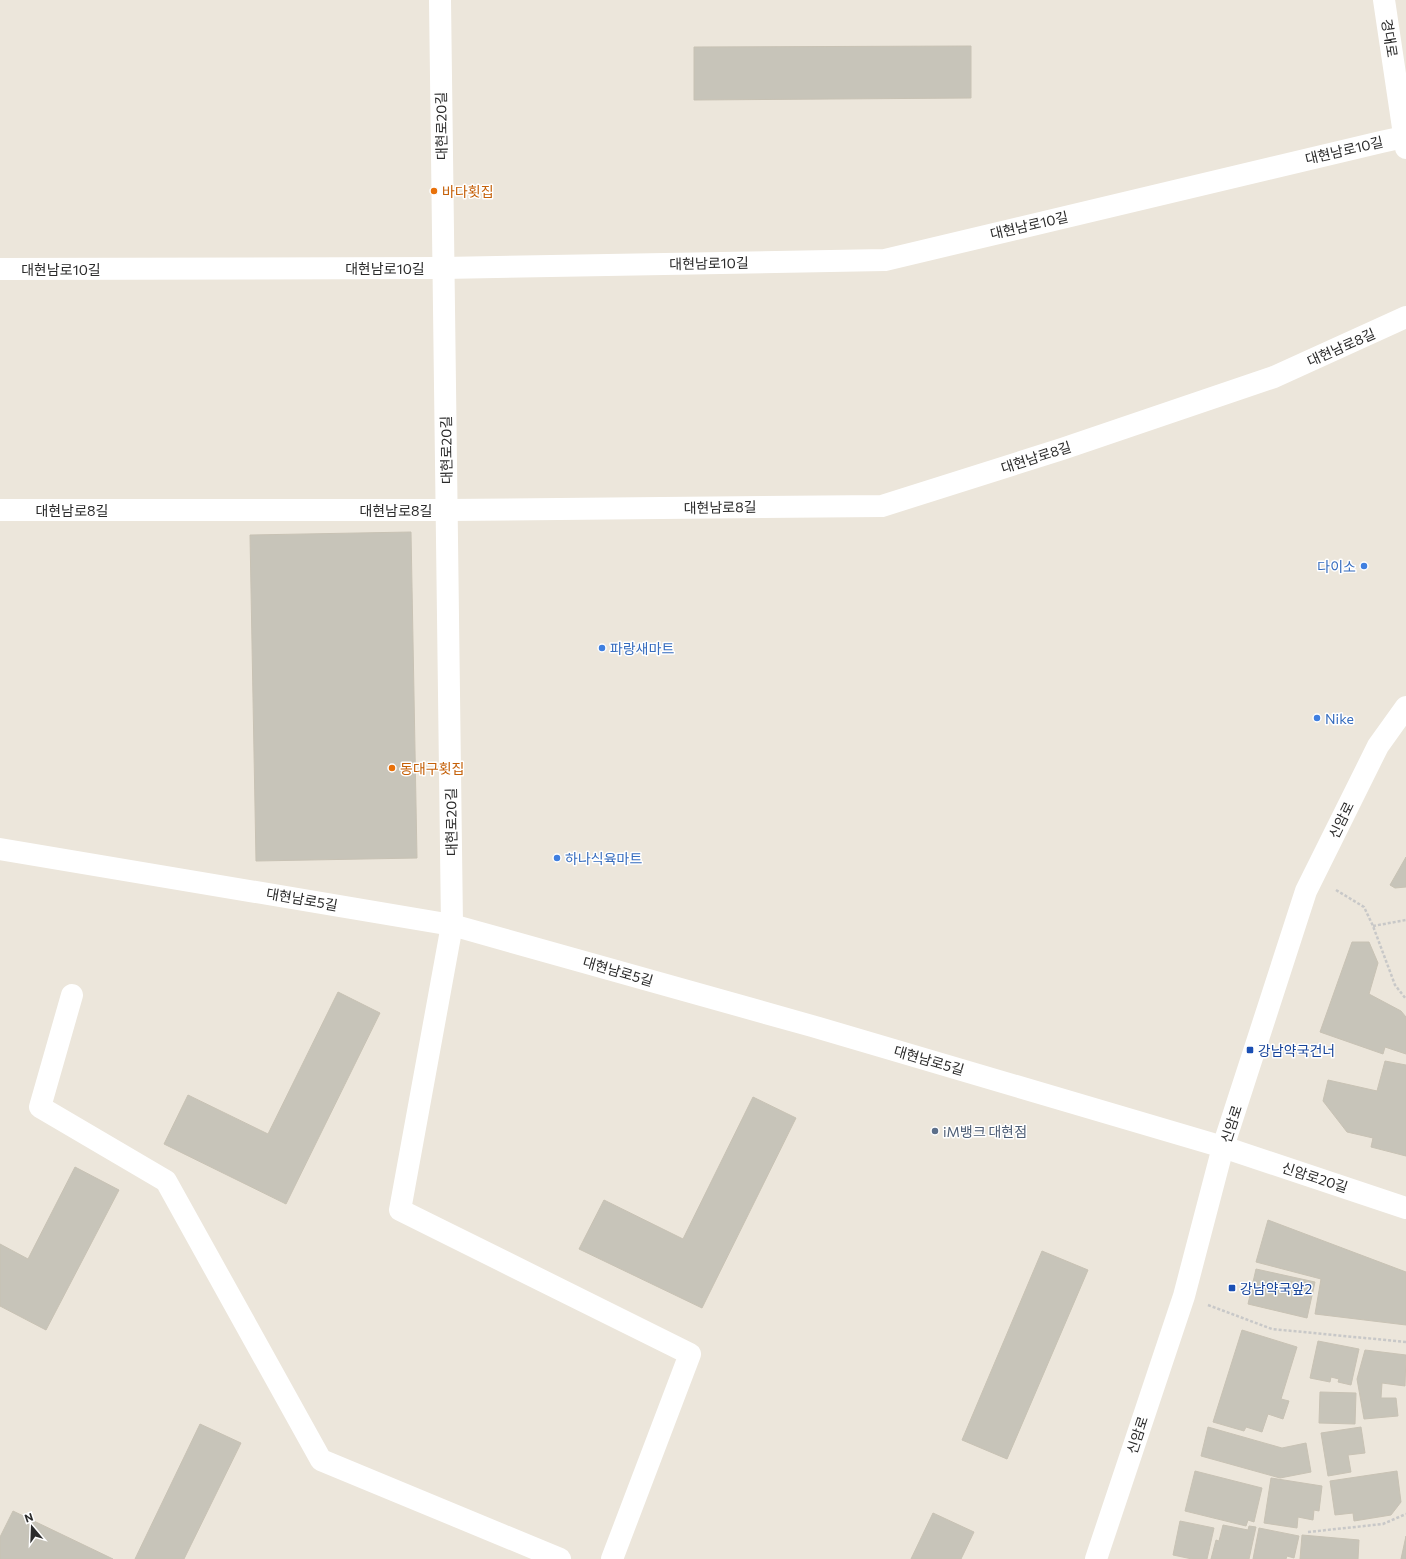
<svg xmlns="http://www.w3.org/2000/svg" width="1406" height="1559" font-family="Commissioner,'Noto Sans KR',sans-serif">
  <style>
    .building { fill: #c7c4b9; stroke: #c8c2b4 }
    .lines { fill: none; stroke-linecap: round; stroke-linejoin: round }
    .path { stroke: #c8c8c8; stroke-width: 2.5; stroke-dasharray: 3 2; stroke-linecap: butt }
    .minor { stroke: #fff; stroke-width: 22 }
    .secondary { stroke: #fff; stroke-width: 22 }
    .food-dot { fill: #e8710a; stroke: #fff; stroke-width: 1.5 }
    .shop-dot { fill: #3f7fe0; stroke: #fff; stroke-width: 1.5 }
    .transit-dot { fill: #1a4fb4; stroke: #fff; stroke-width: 1.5 }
    .service-dot { fill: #5c6f8a; stroke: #fff; stroke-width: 1.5 }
    .labels { text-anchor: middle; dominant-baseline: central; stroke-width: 3; stroke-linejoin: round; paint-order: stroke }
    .street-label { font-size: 14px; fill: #2a2a2a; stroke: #fff }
    .food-label { font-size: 14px; fill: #c56008; stroke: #fff; text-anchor: start }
    .shop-label { font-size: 14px; fill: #366cbe; stroke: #fff; text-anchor: start }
    .transit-label { font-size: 14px; fill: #164399; stroke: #fff; text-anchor: start }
    .service-label { font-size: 14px; fill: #4e5e75; stroke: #fff; text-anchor: start }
  </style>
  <rect width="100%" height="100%" fill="#ece6db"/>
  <g class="building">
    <path d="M 971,46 L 971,98 L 694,100 L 694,47 Z"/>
    <path d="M 411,532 L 417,858 L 256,861 L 250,535 Z"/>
    <path d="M 1406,857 L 1406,887 L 1395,888 L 1390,885 Z"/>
    <path d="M 1352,942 L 1369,942 L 1378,963 L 1369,994 L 1401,1011 L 1406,1017 L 1406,1054 L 1385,1047 L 1383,1054 L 1320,1032 Z"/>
    <path d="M 338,992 L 380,1013 L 286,1204 L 164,1144 L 188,1095 L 268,1134 Z"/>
    <path d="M 1385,1061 L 1406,1065 L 1406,1156 L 1371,1147 L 1373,1138 L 1347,1132 L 1323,1101 L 1328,1080 L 1377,1091 Z"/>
    <path d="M 753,1097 L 796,1118 L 702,1308 L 579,1249 L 604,1200 L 683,1239 Z"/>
    <path d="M 75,1167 L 119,1190 L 46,1330 L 0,1306 L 0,1244 L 28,1259 Z"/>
    <path d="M 1268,1220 L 1406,1272 L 1406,1325 L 1315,1314 L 1321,1279 L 1256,1262 Z"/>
    <path d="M 1042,1251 L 1088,1270 L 1007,1459 L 962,1440 Z"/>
    <path d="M 1256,1269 L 1315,1282 L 1307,1318 L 1248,1304 Z"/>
    <path d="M 1242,1330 L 1297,1347 L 1281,1399 L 1289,1401 L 1283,1419 L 1268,1414 L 1262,1432 L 1246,1427 L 1244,1431 L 1213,1422 Z"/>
    <path d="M 1318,1341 L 1359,1349 L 1351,1385 L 1338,1382 L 1339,1379 L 1331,1377 L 1330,1382 L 1310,1378 Z"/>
    <path d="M 1365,1350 L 1406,1355 L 1405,1386 L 1382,1383 L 1381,1398 L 1396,1398 L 1398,1416 L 1364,1419 L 1357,1379 Z"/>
    <path d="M 1320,1392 L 1356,1393 L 1355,1424 L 1319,1423 Z"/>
    <path d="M 200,1424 L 241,1443 L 184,1559 L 135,1559 Z"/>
    <path d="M 1208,1427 L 1282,1448 L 1306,1443 L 1311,1472 L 1280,1478 L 1201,1456 Z"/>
    <path d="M 1361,1427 L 1365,1453 L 1348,1455 L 1351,1472 L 1328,1476 L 1321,1433 Z"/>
    <path d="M 1195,1471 L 1262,1488 L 1254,1522 L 1248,1520 L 1246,1526 L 1185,1511 Z"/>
    <path d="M 1397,1471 L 1401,1502 L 1391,1515 L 1354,1521 L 1353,1513 L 1335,1515 L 1330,1481 Z"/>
    <path d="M 1271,1478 L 1322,1486 L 1319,1511 L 1314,1510 L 1313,1520 L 1298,1517 L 1297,1528 L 1264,1523 Z"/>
    <path d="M 13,1511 L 113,1559 L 0,1559 L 0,1537 Z"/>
    <path d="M 933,1513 L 974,1532 L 961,1559 L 911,1559 Z"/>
    <path d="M 1180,1521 L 1214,1528 L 1207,1559 L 1192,1559 L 1173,1555 Z"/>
    <path d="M 1223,1525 L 1248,1530 L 1249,1526 L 1256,1527 L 1249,1559 L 1211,1559 L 1216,1540 L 1219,1541 Z"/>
    <path d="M 1259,1528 L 1299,1536 L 1294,1558 L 1287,1556 L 1286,1559 L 1253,1559 Z"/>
    <path d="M 1302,1535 L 1359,1540 L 1358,1559 L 1300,1559 Z"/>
    <path d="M 1406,1536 L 1406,1559 L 1401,1559 Z"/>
  </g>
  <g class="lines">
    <g class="path">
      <path d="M 1336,890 L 1364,907 L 1373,926 L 1395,985 L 1406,999"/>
      <path d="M 1373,926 L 1406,920"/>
      <path d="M 1208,1305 L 1272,1329 L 1406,1342"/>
      <path d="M 1308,1532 L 1383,1524 L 1406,1514"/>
    </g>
    <g class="minor">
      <path d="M 440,0 L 452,925 L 400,1210 L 690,1354 L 612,1559"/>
      <path d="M 0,269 L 443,268 L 885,260 L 1381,142 L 1404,137"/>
      <path d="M 0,510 L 447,510 L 882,506 L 1062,449 L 1274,377 L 1406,317"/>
      <path d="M 0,849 L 452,925 L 812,1026 L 1223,1147 L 1406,1208"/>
      <path d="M 72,995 L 40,1107 L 166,1181 L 321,1460 L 560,1559"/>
    </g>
    <g class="secondary">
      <path d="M 1384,0 L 1406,148"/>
      <path d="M 1096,1559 L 1184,1296 L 1223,1147 L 1306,891 L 1378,746 L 1406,707"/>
    </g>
  </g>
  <g class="food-dot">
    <circle cx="434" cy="191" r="4"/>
    <circle cx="392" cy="768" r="4"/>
  </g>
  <g class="shop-dot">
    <circle cx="1364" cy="566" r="4"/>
    <circle cx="602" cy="648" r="4"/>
    <circle cx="1317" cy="718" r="4"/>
    <circle cx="557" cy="858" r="4"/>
  </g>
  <g class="transit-dot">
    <rect x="1246" y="1046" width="8" height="8" rx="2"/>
    <rect x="1228" y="1284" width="8" height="8" rx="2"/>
  </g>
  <circle class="service-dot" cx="935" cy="1131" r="4"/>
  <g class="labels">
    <g class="street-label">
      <text transform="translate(1390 38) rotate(81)">경대로</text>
      <text transform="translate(441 126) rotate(-91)">대현로20길</text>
      <text transform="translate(1344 150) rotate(-13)">대현남로10길</text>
      <text transform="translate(1029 225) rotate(-13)">대현남로10길</text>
      <text transform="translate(709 263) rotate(-1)">대현남로10길</text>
      <text x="385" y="268">대현남로10길</text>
      <text x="61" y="269">대현남로10길</text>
      <text transform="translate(1341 347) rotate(-24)">대현남로8길</text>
      <text transform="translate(446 450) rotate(-91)">대현로20길</text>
      <text transform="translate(1036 457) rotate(-18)">대현남로8길</text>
      <text transform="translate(720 507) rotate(-1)">대현남로8길</text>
      <text x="72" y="510">대현남로8길</text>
      <text x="396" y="510">대현남로8길</text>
      <text transform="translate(1341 820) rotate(-64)">신암로</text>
      <text transform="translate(451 822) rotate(-91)">대현로20길</text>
      <text transform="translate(302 899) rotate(10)">대현남로5길</text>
      <text transform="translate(618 971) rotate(16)">대현남로5길</text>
      <text transform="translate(929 1060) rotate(16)">대현남로5길</text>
      <text transform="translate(1231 1124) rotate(-72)">신암로</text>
      <text transform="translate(1315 1177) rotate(18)">신암로20길</text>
      <text transform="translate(1137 1435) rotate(-72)">신암로</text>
    </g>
    <g class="food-label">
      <text x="442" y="191">바다횟집</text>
      <text x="400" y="768">동대구횟집</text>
    </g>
    <g class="shop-label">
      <text x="1356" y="566" text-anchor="end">다이소</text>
      <text x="610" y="648">파랑새마트</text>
      <text x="1325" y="718">Nike</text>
      <text x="565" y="858">하나식육마트</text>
    </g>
    <g class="transit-label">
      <text x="1258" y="1050">강남약국건너</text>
      <text x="1240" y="1288">강남약국앞2</text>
    </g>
    <g class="service-label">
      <text x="943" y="1131">iM뱅크 대현점</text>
    </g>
  </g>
  <g transform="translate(32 1527) rotate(341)" stroke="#ffffff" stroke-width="3" paint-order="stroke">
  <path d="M0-3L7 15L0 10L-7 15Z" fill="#2a2a2a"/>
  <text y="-6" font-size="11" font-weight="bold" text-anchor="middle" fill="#2a2a2a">N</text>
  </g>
</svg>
